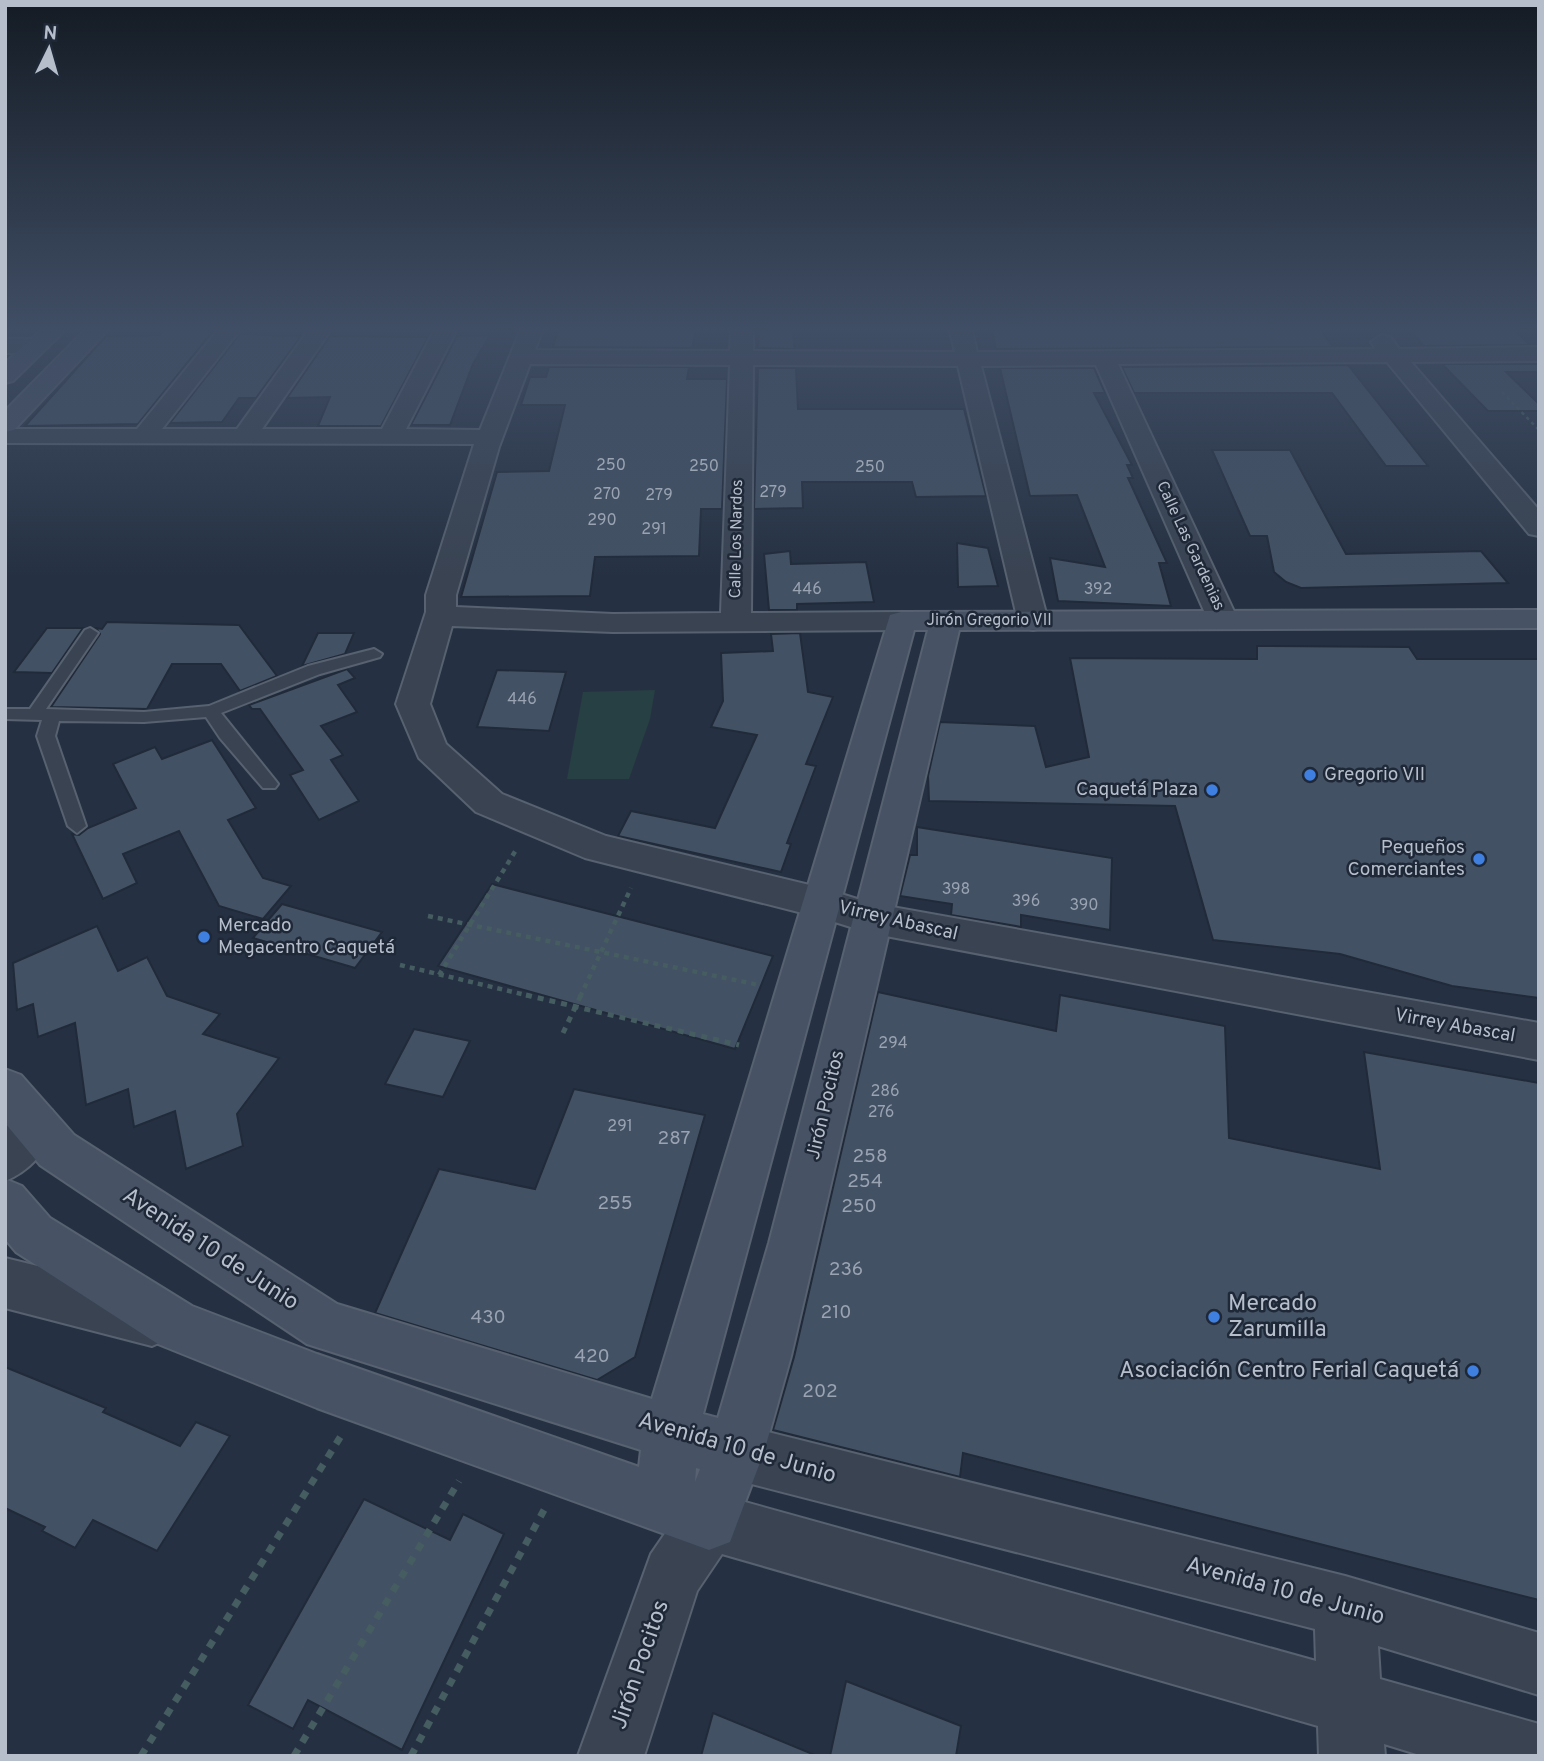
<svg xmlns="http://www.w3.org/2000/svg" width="1544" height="1761" font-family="Overpass,sans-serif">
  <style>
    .green { fill: #274043 }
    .building { fill: #435164; stroke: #202a39; stroke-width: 2 }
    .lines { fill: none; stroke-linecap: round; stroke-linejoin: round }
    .lane-casing { stroke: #57616f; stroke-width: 4 }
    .street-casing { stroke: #57616f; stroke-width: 4 }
    .secondary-casing { stroke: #57616f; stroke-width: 4 }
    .path-far3 { stroke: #455c60; stroke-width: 2.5; stroke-dasharray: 3.5 3.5; stroke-linecap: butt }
    .path-far2 { stroke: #455c60; stroke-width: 4.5; stroke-dasharray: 5 5; stroke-linecap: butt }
    .path-far1 { stroke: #455c60; stroke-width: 5; stroke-dasharray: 6 6; stroke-linecap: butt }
    .path { stroke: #455c60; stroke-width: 7; stroke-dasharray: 8 8; stroke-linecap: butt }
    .lane { fill: #394352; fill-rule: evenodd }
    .street { fill: #394352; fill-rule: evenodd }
    .secondary { fill: #475265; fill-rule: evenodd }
    .shop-dot { fill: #3f7fe0; stroke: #1e2837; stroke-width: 2.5 }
    .labels { text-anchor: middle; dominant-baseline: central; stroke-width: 5; stroke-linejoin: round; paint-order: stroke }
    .number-label { font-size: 16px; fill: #99a3b2 }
    .far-street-label { font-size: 16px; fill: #b6becc; stroke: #1e2837 }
    .poi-label { font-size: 19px; fill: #b6becc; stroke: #1e2837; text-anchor: start }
    .street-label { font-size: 19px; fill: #b6becc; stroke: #1e2837 }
    .near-number-label { font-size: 19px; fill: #99a3b2 }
    .near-street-label { font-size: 23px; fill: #b6becc; stroke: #1e2837 }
    .near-poi-label { font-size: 23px; fill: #b6becc; stroke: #1e2837; text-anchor: start }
  </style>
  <rect width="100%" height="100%" fill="#253142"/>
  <path class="green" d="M 655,690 L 650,719 L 629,779 L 567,779 L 583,692 Z"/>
  <g class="building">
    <path d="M 163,331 L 213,331 L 138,424 L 25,426 L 106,336 L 160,335 Z"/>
    <path d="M 558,331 L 696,331 L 692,348 L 553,347 Z"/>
    <path d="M 759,331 L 793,331 L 794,349 L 758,348 Z"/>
    <path d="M 992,331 L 1321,331 L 1333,347 L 996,349 Z"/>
    <path d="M 1410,331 L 1515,331 L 1530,345 L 1424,346 Z"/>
    <path d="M 240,334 L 301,336 L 256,398 L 239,398 L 222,422 L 170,423 Z"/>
    <path d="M 490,335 L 473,364 L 450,425 L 411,425 L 457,336 Z"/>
    <path d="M 330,336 L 428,337 L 381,426 L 318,426 L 330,397 L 287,398 Z"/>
    <path d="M 1442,364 L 1539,364 L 1539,372 L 1506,372 L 1539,404 L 1539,411 L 1488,411 Z"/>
    <path d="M 1348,365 L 1428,466 L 1386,466 L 1332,393 L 1134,393 L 1122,367 Z"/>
    <path d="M 549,367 L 689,367 L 687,379 L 727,379 L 722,509 L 701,509 L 699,556 L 595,557 L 590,596 L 461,597 L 497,472 L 549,471 L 565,405 L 521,405 L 530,377 L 546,377 Z"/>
    <path d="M 758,368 L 796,368 L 798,409 L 964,409 L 986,496 L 916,497 L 912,482 L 802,482 L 803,508 L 754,509 Z"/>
    <path d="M 1000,368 L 1094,368 L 1105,393 L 1094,393 L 1132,465 L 1127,465 L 1133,478 L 1128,478 L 1167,563 L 1159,563 L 1171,606 L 1058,601 L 1050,558 L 1105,567 L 1077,495 L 1030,496 Z"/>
    <path d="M 1212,450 L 1290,450 L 1346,554 L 1481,551 L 1508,583 L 1301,588 L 1286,582 L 1274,572 L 1267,536 L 1250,536 Z"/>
    <path d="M 957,543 L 988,548 L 998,586 L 958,587 Z"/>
    <path d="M 790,551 L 791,564 L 866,562 L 874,602 L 797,604 L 797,610 L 769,610 L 764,554 Z"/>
    <path d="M 107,622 L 239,625 L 277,676 L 240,691 L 221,664 L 172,664 L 147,709 L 51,707 L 100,634 L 96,628 L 102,629 Z"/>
    <path d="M 47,628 L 83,628 L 52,673 L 14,672 Z"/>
    <path d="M 318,633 L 354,633 L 345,654 L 302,666 Z"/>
    <path d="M 800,633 L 808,692 L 833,697 L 806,764 L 816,766 L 787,843 L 791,844 L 781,872 L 618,836 L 631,811 L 715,828 L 757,735 L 711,727 L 723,701 L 721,653 L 773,651 L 771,634 Z"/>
    <path d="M 1257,646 L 1409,647 L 1417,659 L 1539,659 L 1539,998 L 1452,986 L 1340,954 L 1213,940 L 1175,806 L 929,801 L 928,776 L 940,722 L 1035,726 L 1046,767 L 1089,757 L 1070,658 L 1257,659 Z"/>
    <path d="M 347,669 L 355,678 L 338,685 L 357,712 L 321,726 L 343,755 L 331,760 L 359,801 L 319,820 L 290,775 L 303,770 L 260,709 L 252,709 L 249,705 Z"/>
    <path d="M 497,670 L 566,672 L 549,731 L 477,727 Z"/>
    <path d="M 212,740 L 256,808 L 228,820 L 263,878 L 291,886 L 263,919 L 219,906 L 179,831 L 123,854 L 137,883 L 103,899 L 72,834 L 79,835 L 88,828 L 136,808 L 113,764 L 155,747 L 162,759 Z"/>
    <path d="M 917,827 L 1112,858 L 1110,930 L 1021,915 L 1021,927 L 1016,926 L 951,915 L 952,904 L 900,896 L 910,855 L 917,855 Z"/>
    <path d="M 492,884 L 773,956 L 735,1049 L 438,966 Z"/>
    <path d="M 282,904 L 382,932 L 355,968 L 253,938 Z"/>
    <path d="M 97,926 L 118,971 L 147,957 L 167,996 L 220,1014 L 203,1034 L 279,1058 L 237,1114 L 243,1146 L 186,1169 L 175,1111 L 134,1127 L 128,1089 L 86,1105 L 75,1023 L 38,1037 L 33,1004 L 17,1010 L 13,963 Z"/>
    <path d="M 878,992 L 1056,1031 L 1060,995 L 1225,1026 L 1229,1138 L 1380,1169 L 1364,1052 L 1539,1083 L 1539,1600 L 963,1453 L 960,1477 L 773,1430 L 794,1357 Z"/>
    <path d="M 414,1029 L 470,1041 L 443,1097 L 385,1084 Z"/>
    <path d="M 574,1089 L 705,1115 L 635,1357 L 597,1380 L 375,1313 L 439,1169 L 535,1189 Z"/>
    <path d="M 5,1367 L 106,1408 L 103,1412 L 180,1446 L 196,1422 L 230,1436 L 157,1551 L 93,1520 L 75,1548 L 42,1531 L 45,1527 L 5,1508 Z"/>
    <path d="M 364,1499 L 450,1540 L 463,1514 L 504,1534 L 402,1750 L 308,1700 L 293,1729 L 248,1705 Z"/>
    <path d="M 846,1681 L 961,1726 L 956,1756 L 830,1756 Z"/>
    <path d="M 713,1713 L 815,1755 L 814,1756 L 701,1756 Z"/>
  </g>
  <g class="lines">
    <g class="lane-casing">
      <path id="lane" d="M 90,628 L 98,633 L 46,709 L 144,712 L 209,706 L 308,666 L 374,649 L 382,654 L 380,657 L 320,674 L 221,713 L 275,780 L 278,784 L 275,788 L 263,788 L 220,738 L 206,717 L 144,722 L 59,721 L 55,736 L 86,826 L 77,833 L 68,826 L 37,736 L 42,720 L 5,719 L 5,709 L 30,709 L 85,630 Z"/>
    </g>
    <g class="street-casing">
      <g id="street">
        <path d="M 217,331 L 239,331 L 162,429 L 237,429 L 308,331 L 330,331 L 262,429 L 382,429 L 434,331 L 456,331 L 406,429 L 480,430 L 520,331 L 542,331 L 535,350 L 730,351 L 731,331 L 753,331 L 753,351 L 955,352 L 950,331 L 972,331 L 977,352 L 1376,349 L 1371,342 L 1382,335 L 1390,337 L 1399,349 L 1539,347 L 1539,361 L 1411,362 L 1539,510 L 1539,536 L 1529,534 L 1387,362 L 1118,364 L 1238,620 L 1234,626 L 1223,629 L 1212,626 L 1208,620 L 1096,365 L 981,366 L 1048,621 L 1044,627 L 1033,630 L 1022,627 L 1018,621 L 958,366 L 753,365 L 751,613 L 901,612 L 912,615 L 916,621 L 912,627 L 901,630 L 613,632 L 452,626 L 430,704 L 446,744 L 502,794 L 606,836 L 822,888 L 870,903 L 1539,1023 L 1539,1060 L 870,933 L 822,918 L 585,858 L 476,812 L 419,758 L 396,704 L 426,612 L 426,595 L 474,444 L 5,443 L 5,429 L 137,429 ZM 530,364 L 730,365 L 721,613 L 613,614 L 456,607 L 456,595 L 499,447 Z"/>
        <path d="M 5,339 L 37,339 L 48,346 L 37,353 L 5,353 Z"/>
        <path d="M 36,1104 L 52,1110 L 59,1125 C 48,1149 30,1171 5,1181 L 5,1126 L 20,1110 Z"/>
        <path d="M 5,1258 L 152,1294 L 170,1302 L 178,1320 L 170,1338 L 152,1346 L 5,1308 Z"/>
        <path d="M 736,1424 L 1345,1576 L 1539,1633 L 1539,1695 L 1378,1646 L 1380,1679 L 1539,1724 L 1539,1756 L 1423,1756 L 1384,1744 L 1385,1756 L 1319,1756 L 1318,1726 L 722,1554 L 697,1591 L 644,1756 L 578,1756 L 651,1554 L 688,1500 L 709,1492 L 1316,1661 L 1315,1629 L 736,1480 L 716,1472 L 708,1452 L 716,1432 Z"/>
      </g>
    </g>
    <g class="secondary-casing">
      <g id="secondary">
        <path d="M 40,331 L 64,331 L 13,381 L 5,383 L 5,363 Z"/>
        <path d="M 84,331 L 107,331 L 14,430 L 5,432 L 5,411 Z"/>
        <path d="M 1539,610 L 1539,628 L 959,630 L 791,1356 L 764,1452 L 730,1542 L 709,1550 L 317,1408 L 158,1344 L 16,1252 L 5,1239 L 5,1179 L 22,1186 L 50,1218 L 192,1306 L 317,1354 L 639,1467 L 641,1450 L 307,1344 L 40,1165 L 5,1123 L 5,1069 L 21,1075 L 74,1135 L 337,1304 L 652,1399 L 890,615 L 901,612 ZM 914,630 L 928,630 L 769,1243 L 718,1418 L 703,1414 ZM 696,1468 L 700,1469 L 695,1482 Z"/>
      </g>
    </g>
    <path class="path-far3" d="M 1502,392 L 1539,430"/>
    <g class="path-far2">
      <path d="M 428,916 L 759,985"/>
      <path d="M 400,965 L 534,997"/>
      <path d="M 439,975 L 516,850"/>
      <path d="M 580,997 L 631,888"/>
    </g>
    <g class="path-far1">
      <path d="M 526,995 L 739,1045"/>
      <path d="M 563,1033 L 581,995"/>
    </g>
    <g class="path">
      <path d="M 141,1756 L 341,1436"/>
      <path d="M 294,1756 L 459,1481"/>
      <path d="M 411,1756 L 544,1510"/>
    </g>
    <use href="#lane" class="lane"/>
    <use href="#street" class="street"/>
    <use href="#secondary" class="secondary"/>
  </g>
  <linearGradient id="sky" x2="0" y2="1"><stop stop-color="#141b24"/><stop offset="0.57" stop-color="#404e65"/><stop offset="1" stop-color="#404e65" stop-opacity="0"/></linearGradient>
  <rect width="1544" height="578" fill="url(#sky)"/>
  <g class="shop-dot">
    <circle cx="1310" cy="775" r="7"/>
    <circle cx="1212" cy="790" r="7"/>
    <circle cx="1479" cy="859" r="7"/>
    <circle cx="204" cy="937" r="7"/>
    <circle cx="1214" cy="1317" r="7"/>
    <circle cx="1473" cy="1371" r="7"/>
  </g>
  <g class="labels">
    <g class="number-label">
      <text x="611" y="466">250</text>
      <text x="704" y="467">250</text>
      <text x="870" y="468">250</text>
      <text x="773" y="493">279</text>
      <text x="607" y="495">270</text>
      <text x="659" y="496">279</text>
      <text x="602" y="521">290</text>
      <text x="654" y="530">291</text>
      <text x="807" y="590">446</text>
      <text x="1098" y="590">392</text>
      <text x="522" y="700">446</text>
      <text x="956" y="890">398</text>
      <text x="1026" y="902">396</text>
      <text x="1084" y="906">390</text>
      <text x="893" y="1044">294</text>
      <text x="885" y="1092">286</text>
      <text x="881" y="1113">276</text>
      <text x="620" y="1127">291</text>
    </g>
    <g class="far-street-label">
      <text transform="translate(737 539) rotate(-89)">Calle Los Nardos</text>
      <text transform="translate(1190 546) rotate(65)">Calle Las Gardenias</text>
      <text x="989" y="621">Jirón Gregorio VII</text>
    </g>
    <g class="poi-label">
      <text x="1324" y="775">Gregorio VII</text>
      <text x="1198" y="790" text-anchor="end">Caquetá Plaza</text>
      <text x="1465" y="848" text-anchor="end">Pequeños<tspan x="1465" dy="22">Comerciantes</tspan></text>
      <text x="218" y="926">Mercado<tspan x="218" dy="22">Megacentro Caquetá</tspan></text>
    </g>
    <g class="street-label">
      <text transform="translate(898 921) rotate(13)">Virrey Abascal</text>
      <text transform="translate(1455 1026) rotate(10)">Virrey Abascal</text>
      <text transform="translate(826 1105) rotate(-77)">Jirón Pocitos</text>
    </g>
    <g class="near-number-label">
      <text x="674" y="1139">287</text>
      <text x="870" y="1157">258</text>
      <text x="865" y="1182">254</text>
      <text x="615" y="1204">255</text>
      <text x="859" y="1207">250</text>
      <text x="846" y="1270">236</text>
      <text x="836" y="1313">210</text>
      <text x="488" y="1318">430</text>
      <text x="592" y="1357">420</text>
      <text x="820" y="1392">202</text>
    </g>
    <g class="near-street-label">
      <text transform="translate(210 1250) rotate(33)">Avenida 10 de Junio</text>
      <text transform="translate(737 1449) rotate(16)">Avenida 10 de Junio</text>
      <text transform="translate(1285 1592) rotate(15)">Avenida 10 de Junio</text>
      <text transform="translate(641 1665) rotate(-71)">Jirón Pocitos</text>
    </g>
    <g class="near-poi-label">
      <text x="1228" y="1304">Mercado<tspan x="1228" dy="26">Zarumilla</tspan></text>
      <text x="1459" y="1371" text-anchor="end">Asociación Centro Ferial Caquetá</text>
    </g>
  </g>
  <rect width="1544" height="1761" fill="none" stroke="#b6becc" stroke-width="14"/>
  <g transform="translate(49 49) rotate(5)" stroke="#1e2837" stroke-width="5" paint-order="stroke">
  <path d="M0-5L12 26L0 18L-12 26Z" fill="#b6becc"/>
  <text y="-10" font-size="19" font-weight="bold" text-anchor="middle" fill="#b6becc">N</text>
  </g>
</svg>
